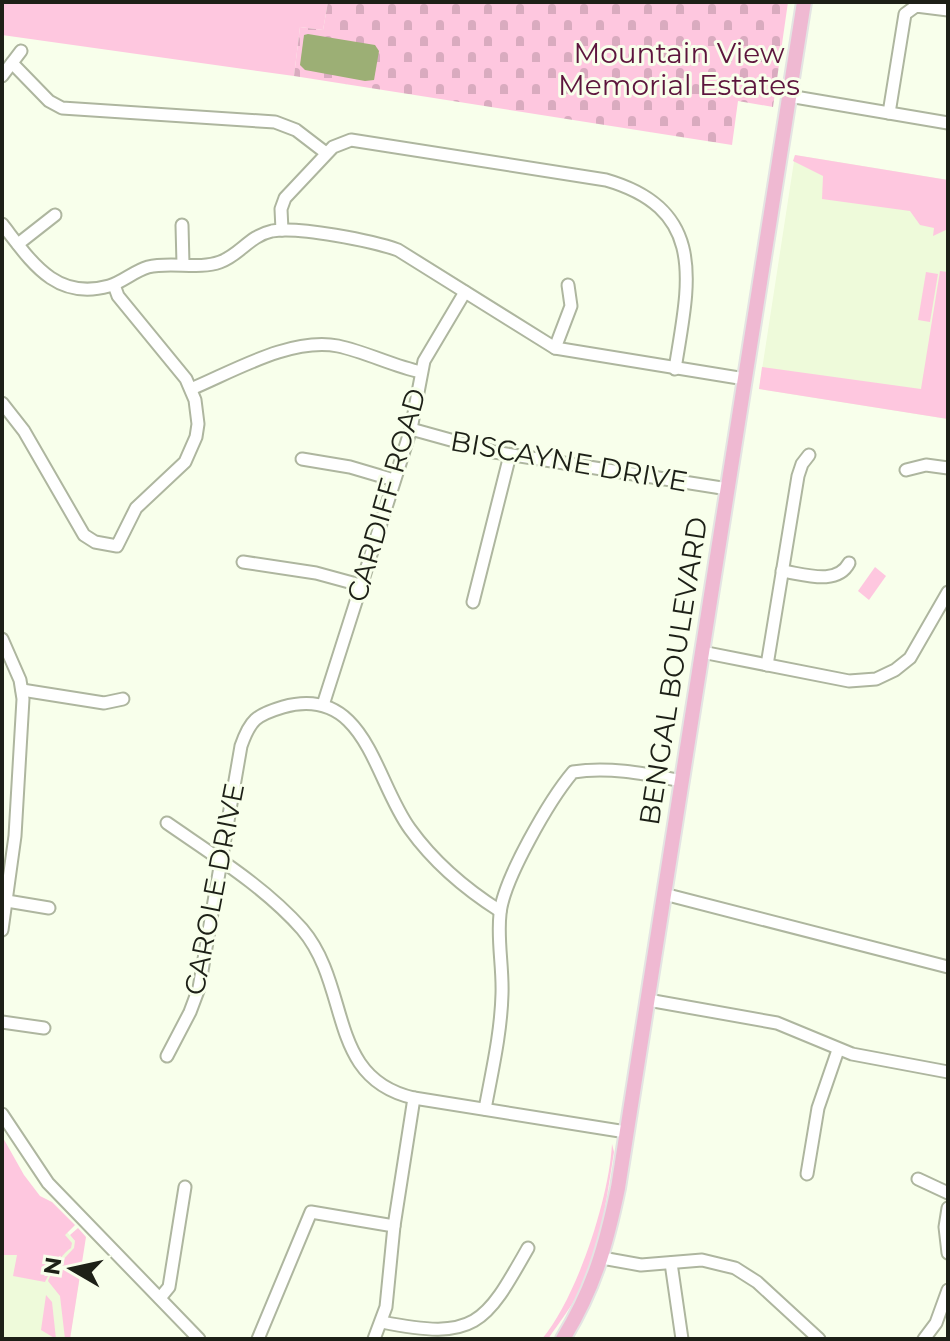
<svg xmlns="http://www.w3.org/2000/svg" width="950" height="1341" font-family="Montserrat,sans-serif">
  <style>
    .built { fill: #eefada }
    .green { fill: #fec7df }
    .cemetery { fill: url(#cemetery-stones) }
    .water { fill: #9caf75 }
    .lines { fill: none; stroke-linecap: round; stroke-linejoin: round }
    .minor-casing { stroke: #aeb69f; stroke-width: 15 }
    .major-casing { stroke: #e4e4e3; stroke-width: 18 }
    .minor { stroke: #fff; stroke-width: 11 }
    .major { stroke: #efb9d2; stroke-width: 14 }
    .labels { text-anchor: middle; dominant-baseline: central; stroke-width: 6; stroke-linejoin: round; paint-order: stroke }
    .park-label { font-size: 28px; fill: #5d153d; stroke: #f8ffeb }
    .street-label { font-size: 28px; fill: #1d2017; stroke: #f8ffeb }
  </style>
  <defs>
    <pattern id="cemetery-stones" width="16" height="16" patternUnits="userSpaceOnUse" patternTransform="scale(2)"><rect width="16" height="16" fill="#fec7df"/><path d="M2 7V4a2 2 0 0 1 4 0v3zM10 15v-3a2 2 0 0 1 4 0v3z" fill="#d9abbf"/></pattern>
  </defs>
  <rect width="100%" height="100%" fill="#f8ffeb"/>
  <g class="built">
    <path d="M 795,155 L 948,180 L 948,419 L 759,389 Z"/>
    <path d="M 2,1145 L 39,1201 L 75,1241 L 82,1262 L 70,1339 L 2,1339 Z"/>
  </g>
  <g class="green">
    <path d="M 2,2 L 328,2 L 323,30 L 300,27 L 294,76 L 2,35 Z"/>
    <path d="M 795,155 L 948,180 L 948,229 L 933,236 L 934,228 L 920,225 L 910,211 L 822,199 L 823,176 L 793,161 Z"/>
    <path d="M 940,271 L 948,272 L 948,419 L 759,389 L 762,367 L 921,389 Z"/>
    <path d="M 926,272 L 938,274 L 930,322 L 918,320 Z"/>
    <path d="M 875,567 L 886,576 L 869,600 L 858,591 Z"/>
    <path d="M 2,1136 L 24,1175 L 40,1196 L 52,1202 L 75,1225 L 65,1235 L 72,1243 L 71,1248 C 61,1255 50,1271 45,1282 L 13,1276 L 17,1255 L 2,1255 Z"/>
    <path d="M 612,1144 L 614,1152 C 607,1195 602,1240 585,1280 C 576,1301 561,1320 548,1339 L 542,1339 C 577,1297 609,1199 612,1144 Z"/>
    <path d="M 78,1228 L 86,1237 L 70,1339 L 65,1339 L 60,1296 L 48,1281 C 52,1270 66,1257 74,1248 L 75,1241 L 70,1235 Z"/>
    <path d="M 46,1295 L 52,1302 L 56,1339 L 41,1330 Z"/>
  </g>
  <path class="cemetery" d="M 328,2 L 788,2 L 773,107 L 738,101 L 732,145 L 294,76 L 300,27 L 323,30 Z"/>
  <path class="water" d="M 308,34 L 375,45 L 379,51 L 374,80 L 365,81 L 305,70 L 300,65 L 304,35 Z"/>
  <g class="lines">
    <g class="minor-casing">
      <g id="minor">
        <path d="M 12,63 L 49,101 L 62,108 L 275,122 L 296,130 L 326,153"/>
        <path d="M 2,76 L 21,51"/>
        <path d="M 789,96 L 948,123"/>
        <path d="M 889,113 L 905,14 L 916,6 L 948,10"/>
        <path d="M 2,224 C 31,261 55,301 109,286 C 123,282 134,271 148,267 C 171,261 198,270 220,262 C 240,255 249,236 272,231 C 298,226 373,241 398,250 L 555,348 L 745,379"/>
        <path d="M 182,225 L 183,264"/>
        <path d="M 282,230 L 281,209 L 285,198 L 333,147 L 351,140 L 606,180 C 710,210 688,286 675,369"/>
        <path d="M 18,244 L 55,215"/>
        <path d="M 555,348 L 571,306 L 568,285"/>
        <path d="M 191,389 C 234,371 291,337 338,346 C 366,352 393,366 421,372"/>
        <path d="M 2,403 L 24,431 L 84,535 L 95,542 L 117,546 L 136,508 L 185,462 L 196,437 L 198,424 L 195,400 L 186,379 L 118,296 L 114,285"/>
        <path d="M 411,429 L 494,452 L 728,489"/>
        <path d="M 302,459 L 350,467 L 394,480"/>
        <path d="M 906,470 L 926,465 L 948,468"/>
        <path d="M 243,562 L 316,573 L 360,585"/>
        <path d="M 782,571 C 804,574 837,586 849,563"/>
        <path d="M 473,602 L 510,455"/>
        <path d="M 2,639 L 20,680 L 23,699 L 15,836 L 2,930"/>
        <path d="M 702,652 L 849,681 L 876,679 L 895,670 L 910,658 L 948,592"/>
        <path d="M 767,665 L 798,476 L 802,464 L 809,455"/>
        <path d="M 22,690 L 104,703 L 123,699"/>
        <path d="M 323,705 L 411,429 L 424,361 L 465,292"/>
        <path d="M 167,823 C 213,855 265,887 302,929 C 352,988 326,1078 414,1098 L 626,1132"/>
        <path d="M 664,894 L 948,967"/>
        <path d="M 7,901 L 49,908"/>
        <path d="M 648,1000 L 777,1023 L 852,1054 L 948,1072"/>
        <path d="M 2,1022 L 44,1028"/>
        <path d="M 167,1056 L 190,1012 L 199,988 L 241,746 C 250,720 256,715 283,707 C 366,684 374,780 410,829 C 433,861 467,890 500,911"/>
        <path d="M 485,1109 C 492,1071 501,1033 502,994 C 503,967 497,940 500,914 C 503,880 550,799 573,772 C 609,766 646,774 682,781"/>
        <path d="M 2,1114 L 48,1183 L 199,1339"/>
        <path d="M 807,1174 L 818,1108 L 838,1050"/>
        <path d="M 918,1179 L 948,1193"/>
        <path d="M 948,1208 L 945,1227 L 948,1253"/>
        <path d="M 602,1258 L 641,1265 L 702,1260 L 735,1268 L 757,1282 L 819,1339"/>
        <path d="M 671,1263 L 682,1339"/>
        <path d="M 160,1298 L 169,1287 L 185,1187"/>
        <path d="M 382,1322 C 476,1341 485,1324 528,1248"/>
        <path d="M 258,1339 L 311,1212 L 394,1226"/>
        <path d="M 374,1339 L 386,1307 L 394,1226 L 414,1098"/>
        <path d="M 924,1339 L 936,1323 L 948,1290"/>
      </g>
    </g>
    <g class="major-casing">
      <path id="major" d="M 563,1339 C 594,1288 606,1246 618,1188 L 804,2"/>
    </g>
    <use href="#minor" class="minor"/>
    <use href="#major" class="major"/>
  </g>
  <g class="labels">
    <g class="park-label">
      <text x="679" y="53">Mountain View<tspan x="679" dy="32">Memorial Estates</tspan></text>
    </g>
    <g class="street-label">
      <text transform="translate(569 461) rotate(10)">BISCAYNE DRIVE</text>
      <text transform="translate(386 495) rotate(-74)">CARDIFF ROAD</text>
      <text transform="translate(673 671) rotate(-81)">BENGAL BOULEVARD</text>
      <text transform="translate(214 889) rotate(-79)">CAROLE DRIVE</text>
    </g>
  </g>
  <rect width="950" height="1341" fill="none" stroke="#1d2017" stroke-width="8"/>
  <g transform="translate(72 1269) rotate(279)" stroke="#f8ffeb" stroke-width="6" paint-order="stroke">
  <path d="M0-6L14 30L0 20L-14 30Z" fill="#1d2017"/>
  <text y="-12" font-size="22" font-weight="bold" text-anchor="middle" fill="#1d2017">N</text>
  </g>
</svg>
